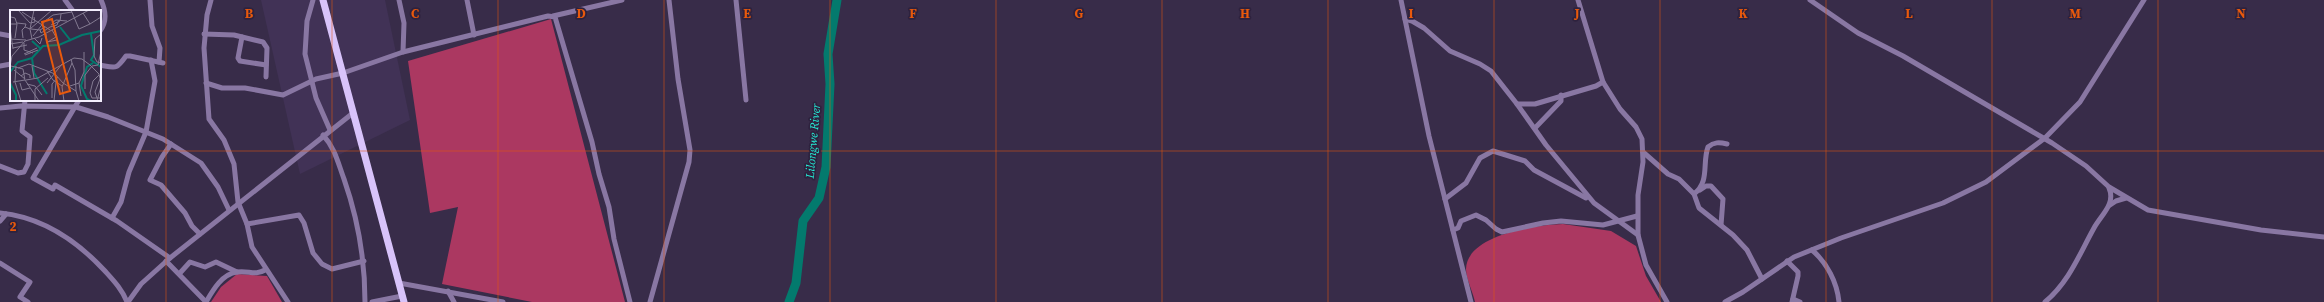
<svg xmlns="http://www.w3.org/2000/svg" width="2324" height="302" font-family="'Source Serif 4',serif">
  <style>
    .built { fill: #413256 }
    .forest { fill: #ab3861 }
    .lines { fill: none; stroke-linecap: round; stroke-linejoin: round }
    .river { stroke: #037a6d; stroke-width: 9 }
    .minor { stroke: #8977a3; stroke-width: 5 }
    .major { stroke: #d8c3fa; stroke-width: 7 }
    .grid { fill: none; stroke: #e8590c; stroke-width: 1; stroke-opacity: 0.55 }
    .labels { text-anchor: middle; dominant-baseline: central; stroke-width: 3.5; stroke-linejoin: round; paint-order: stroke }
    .water-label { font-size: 12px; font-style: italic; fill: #24ecd5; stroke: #2e223e }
    .inset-river { fill: none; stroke: #037a6d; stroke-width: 2 }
    .inset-road { fill: none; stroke: #837a91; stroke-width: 1 }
    .view { fill: #e8590c; fill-opacity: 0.15; stroke: #e8590c; stroke-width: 2 }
    .inset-edge { fill: none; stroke: #f3eefd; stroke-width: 2 }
    .grid-label { font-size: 13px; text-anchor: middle; font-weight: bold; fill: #e8590c; stroke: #2e223e; stroke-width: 3.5; stroke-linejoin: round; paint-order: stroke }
  </style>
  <rect width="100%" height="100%" fill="#382c49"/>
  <path class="built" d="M 261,0 L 385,0 L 410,120 L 300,174 Z"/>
  <g class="forest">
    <path d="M 551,19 L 625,302 L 532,302 L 442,284 L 458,207 L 430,213 L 408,61 Z"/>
    <path d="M 1563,224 L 1611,231 L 1636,246 L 1646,276 L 1661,302 L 1475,302 C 1473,292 1466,279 1466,269 C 1467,234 1537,225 1563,224 Z"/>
    <path d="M 237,274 L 267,276 L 282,302 L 211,302 L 221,287 Z"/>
  </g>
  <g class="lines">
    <path class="river" d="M 789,302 L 796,283 L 803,221 L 819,198 L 826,167 L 830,84 L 828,54 L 837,0"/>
    <g class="minor">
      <path d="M 65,0 L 73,11"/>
      <path d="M 150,0 L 152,26 L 160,48 L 159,62"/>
      <path d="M 211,0 L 207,15 L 204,48 L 209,119 L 224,140 L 234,164 L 238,202 L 247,224 L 252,247 L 288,302"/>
      <path d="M 313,0 L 307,21 L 305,54 L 316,98 L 330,130"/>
      <path d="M 399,0 L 404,23 L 403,52"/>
      <path d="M 467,0 L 474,35"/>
      <path d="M 736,0 L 746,100"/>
      <path d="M 1401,0 L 1429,136 L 1471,302"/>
      <path d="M 1578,0 L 1603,82 L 1620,109 L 1636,127 L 1642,139 L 1643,162 L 1638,195 L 1638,235"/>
      <path d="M 1810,0 L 1858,33 L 1903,56 L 2052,143 L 2086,166 L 2109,187 L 2148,210 L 2261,230 L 2324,237"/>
      <path d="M 553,16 L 622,0"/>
      <path d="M 1405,19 L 1412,21 L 1424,28 L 1450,51 L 1480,64 L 1491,71 L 1517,104 L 1546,145 L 1594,203 L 1638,235 L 1646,265 L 1667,302"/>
      <path d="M 100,31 C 107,22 106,11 101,0"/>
      <path d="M 0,34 L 11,36"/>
      <path d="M 204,34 L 234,35 L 263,42 L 267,48 L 266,77"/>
      <path d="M 242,37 L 238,58 L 240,61 L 266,65"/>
      <path d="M 100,65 C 116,68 116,70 126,56 L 130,56 L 163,63"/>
      <path d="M 0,66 L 11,64"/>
      <path d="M 206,83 L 222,88 L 245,88 L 283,95 L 316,79 L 343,73 L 403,52 L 548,16 L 555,17 L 592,142 L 599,174 L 609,207 L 614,239 L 630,302"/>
      <path d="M 79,100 L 33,178 L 53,189 L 55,185 L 117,221 L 170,258"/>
      <path d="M 1517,104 L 1535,104 L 1596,86 L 1603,82"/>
      <path d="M 0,108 L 21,106 L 76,107 L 108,117 L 163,139 L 201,163 L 218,187 L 229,210"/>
      <path d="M 1535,128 L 1561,101 L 1561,95"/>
      <path d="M 323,135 C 335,148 338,163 344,179 C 358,219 365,259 365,302"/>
      <path d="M 171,144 L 162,157 L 150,180 L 161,185 L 185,213 L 192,226 L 200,234"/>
      <path d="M 1643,152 L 1668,174 L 1679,179 L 1694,194 L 1699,208 L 1733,235 L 1747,250 L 1762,279"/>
      <path d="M 0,166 L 18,173 L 24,172 L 28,164 L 30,137 L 22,131 L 25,100"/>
      <path d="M 1700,190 L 1706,186 L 1711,186 L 1723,199 L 1721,225"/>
      <path d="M 1694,194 C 1710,182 1702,163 1708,147 C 1714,142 1719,142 1727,144"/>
      <path d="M 1445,199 L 1466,183 L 1480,158 L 1493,151 L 1525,161 L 1534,170 L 1586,198"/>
      <path d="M 2110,205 L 2116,201 L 2126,198"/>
      <path d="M 0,213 C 42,217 76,240 104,270 C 113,280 122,289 127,302"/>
      <path d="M 112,218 L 121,202 L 129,172 L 146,132 L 155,81 L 151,60"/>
      <path d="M 0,221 L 6,214"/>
      <path d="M 247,224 L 299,215 L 304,223 L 313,253 L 322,264 L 332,269 L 364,261"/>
      <path d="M 1453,230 L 1458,228 L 1461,221 L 1476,215 L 1486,220 L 1496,229 L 1502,232 L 1543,223 L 1561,221 L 1603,225 L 1637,216"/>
      <path d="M 1812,250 C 1827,263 1837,282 1839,302"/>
      <path d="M 166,261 L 206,302"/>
      <path d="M 1787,261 L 1798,272 L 1798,276 L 1792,302"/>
      <path d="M 0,263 L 30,282 L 20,297 L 28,302"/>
      <path d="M 180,273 L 190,262 L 205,267 L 216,262 L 237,272"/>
      <path d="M 399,283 L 503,302"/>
      <path d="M 448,291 L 454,302"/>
      <path d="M 1793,299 L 1800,302"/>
      <path d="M 128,302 L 141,284 L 170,258 L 353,113"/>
      <path d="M 206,302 C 213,290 222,274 237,272 C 248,270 255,276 265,270"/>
      <path d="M 372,302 L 402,296"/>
      <path d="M 650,302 L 689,162 L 690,150 L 678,79 L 669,0"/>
      <path d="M 1725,302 L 1743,292 L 1794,257 L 1841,238 L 1943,203 L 1986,182 L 2045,138 L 2080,102 L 2144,0"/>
      <path d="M 2045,302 C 2069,282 2079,255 2094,228 C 2101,215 2116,204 2109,188"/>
    </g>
    <path class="major" d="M 323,0 L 404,302"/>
  </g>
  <path class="grid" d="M 166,0 L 166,302M 332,0 L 332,302M 498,0 L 498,302M 664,0 L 664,302M 830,0 L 830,302M 996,0 L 996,302M 1162,0 L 1162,302M 1328,0 L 1328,302M 1494,0 L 1494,302M 1660,0 L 1660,302M 1826,0 L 1826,302M 1992,0 L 1992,302M 2158,0 L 2158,302M 0,151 L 2324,151"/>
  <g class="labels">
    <g class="water-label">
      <text transform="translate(813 141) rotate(-85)">Lilongwe River</text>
    </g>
  </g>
  <g transform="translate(10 10)">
    <rect width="91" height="91" fill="#382c49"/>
    <path class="inset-river" d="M 50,17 L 61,31M 81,24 L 84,45 L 81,50 L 91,57M 22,31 L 31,39M 22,48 L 24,63 L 37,84M 0,62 L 8,52 L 22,48 L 33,36 L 49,35 L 72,25 L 91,21M 0,73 L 6,85 L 6,91M 81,91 L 77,89 L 71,76 L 77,57 L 83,53"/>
    <path class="inset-road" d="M 8,0 L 20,13 L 25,12 L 24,7M 61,0 L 69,19 L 80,14 L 73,3M 12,2 L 40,20M 35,11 L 43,5 L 62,2M 43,12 L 46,10 L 57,11M 7,13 L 16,14 L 15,17M 0,14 L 7,14 L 5,8 L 1,7M 80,14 L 91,7M 41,15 L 50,11 L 51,4M 0,18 L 3,39M 20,19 L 42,0M 21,19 L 30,20 L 35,17M 30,20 L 31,23 L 40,17 L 47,15 L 49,10M 36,24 L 37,32 L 47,30M 91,24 L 85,29 L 84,46 L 87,52 L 91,53M 23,26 L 35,11M 5,28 L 7,14M 13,28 L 12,20 L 15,17 L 20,19M 24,28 L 30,34 L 32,28M 0,29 L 16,30M 22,29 L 20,19 L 24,0M 14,33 L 14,40 L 23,43M 36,33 L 46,27 L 42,20M 0,34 L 13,32M 3,38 L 17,35M 14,44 L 27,38M 15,45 L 28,40M 62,53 L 65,60 L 66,81M 1,56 L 13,59 L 15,70 L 29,91M 6,56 L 5,72 L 11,91M 22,56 L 24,68M 0,57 L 2,46 L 15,31 L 29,27 L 79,0M 8,58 L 19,54 L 45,64 L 53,73 L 66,81 L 69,91M 4,60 L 15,69M 37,61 L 43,70 L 52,76M 89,65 L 83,71 L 80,83 L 82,88 L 91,88M 11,66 L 15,63 L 20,65 L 20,68M 16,70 L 28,68 L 64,48 L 72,49 L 80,55 L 89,64 L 91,74M 3,72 L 15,70M 10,73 L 12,80 L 20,78M 37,73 L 52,54M 69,73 L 71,86M 17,74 L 25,76 L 32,85M 60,76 L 69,73 L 74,62 L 74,42M 75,79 L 75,65 L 82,56 L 88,55 L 91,41M 42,88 L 42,74 L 48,67M 87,88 L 85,82 L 90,69M 25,91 L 25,79 L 38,68M 44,91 L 46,72M 54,91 L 52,77 L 62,53 L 61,49M 87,91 L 91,76"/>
    <path class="view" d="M 42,9 L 60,81 L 50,84 L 32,12 Z"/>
    <rect width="91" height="91" class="inset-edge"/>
  </g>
  <g class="grid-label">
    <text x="249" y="18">B</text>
    <text x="415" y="18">C</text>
    <text x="581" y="18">D</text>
    <text x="747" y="18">E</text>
    <text x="913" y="18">F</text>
    <text x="1079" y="18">G</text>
    <text x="1245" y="18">H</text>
    <text x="1411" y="18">I</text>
    <text x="1577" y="18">J</text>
    <text x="1743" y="18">K</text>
    <text x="1909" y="18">L</text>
    <text x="2075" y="18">M</text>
    <text x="2241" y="18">N</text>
    <text x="13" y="231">2</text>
  </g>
</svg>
